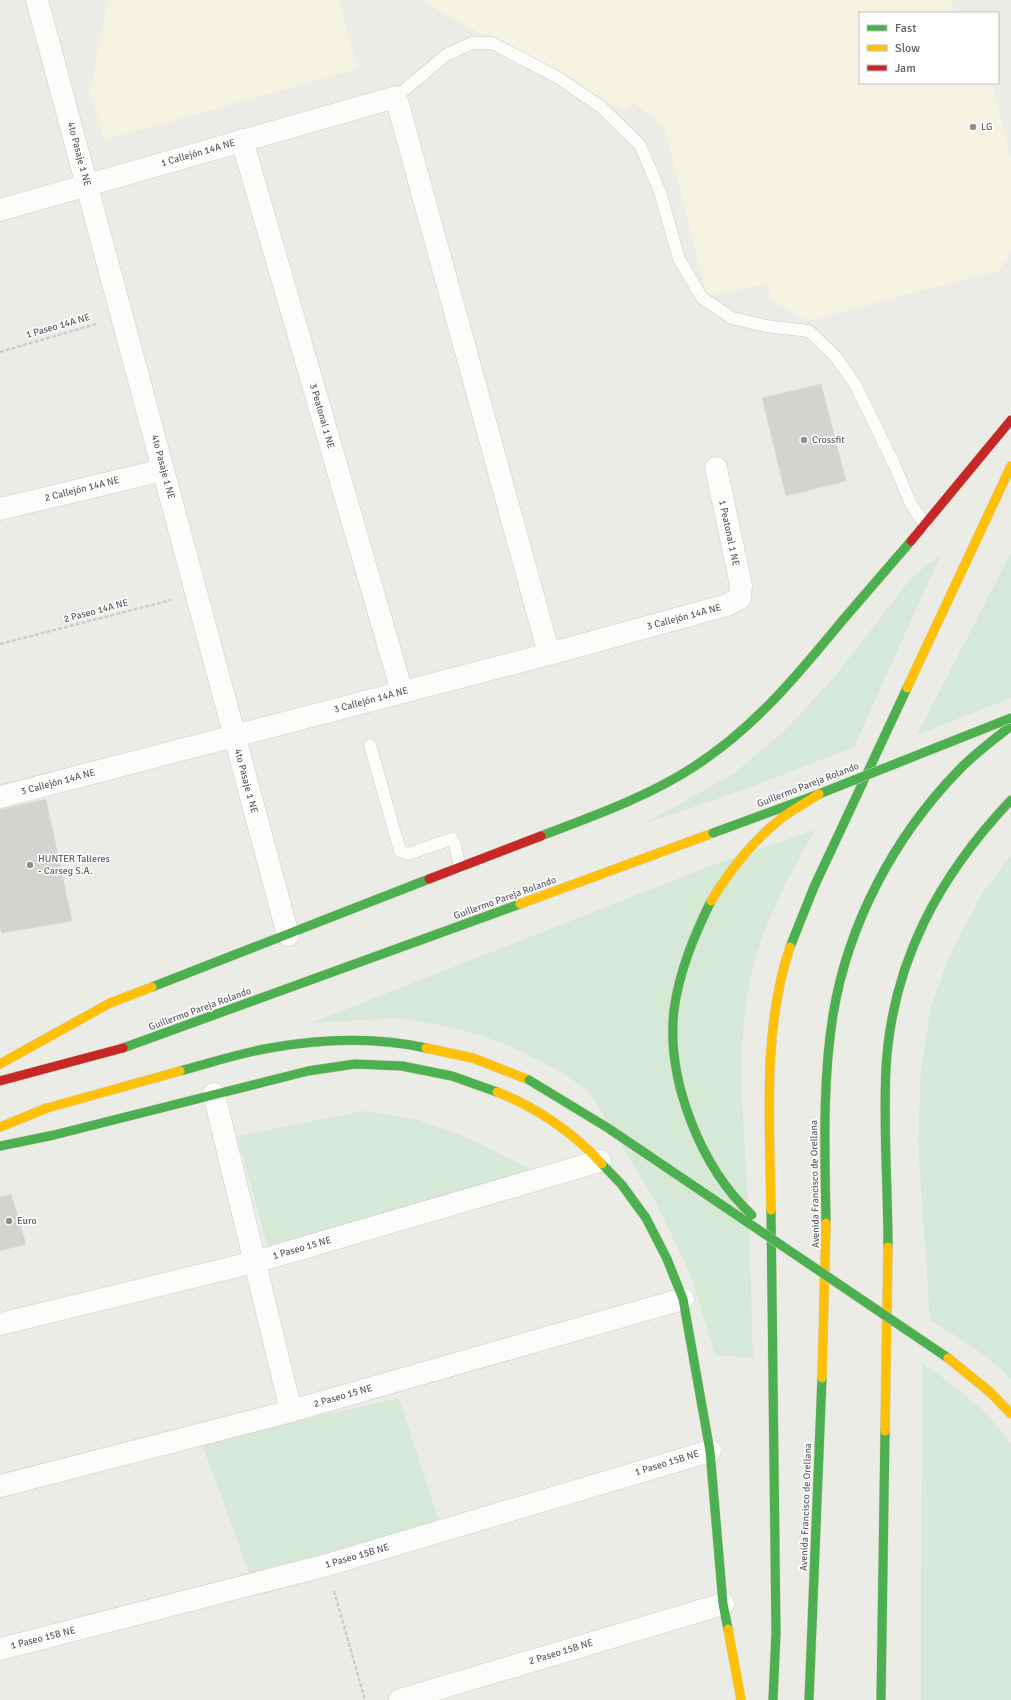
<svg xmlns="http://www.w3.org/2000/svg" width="1011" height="1700" font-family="Signika,sans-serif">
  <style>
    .commercial { fill: #f4f3e2 }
    .green { fill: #d6e8d6 }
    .building { fill: #d3d3d0; stroke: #dcdbd6 }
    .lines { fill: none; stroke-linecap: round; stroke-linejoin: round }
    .lane-casing { stroke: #c9c9c9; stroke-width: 13 }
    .street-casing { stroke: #c9c9c9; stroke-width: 23 }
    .fast-casing { stroke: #d2cfb7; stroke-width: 10 }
    .slow-casing { stroke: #d2cfb7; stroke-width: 10 }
    .jam-casing { stroke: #d2cfb7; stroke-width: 10 }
    .path { stroke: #c9cdcb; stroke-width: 2.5; stroke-dasharray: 4 2; stroke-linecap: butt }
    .lane { stroke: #fcfcfb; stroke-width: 12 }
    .street { stroke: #fcfcfb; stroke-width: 22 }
    .fast { stroke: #4caf50; stroke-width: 9 }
    .slow { stroke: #ffc107; stroke-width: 9 }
    .jam { stroke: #c62828; stroke-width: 9 }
    .fast-bridge-casing { stroke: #d2cfb7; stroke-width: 10; stroke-linecap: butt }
    .slow-bridge-casing { stroke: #d2cfb7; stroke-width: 10; stroke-linecap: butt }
    .fast-bridge { stroke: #4caf50; stroke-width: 9 }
    .slow-bridge { stroke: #ffc107; stroke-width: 9 }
    .poi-dot { fill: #8f9092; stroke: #fff; stroke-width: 1.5 }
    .labels { text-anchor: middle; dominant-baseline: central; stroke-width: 3; stroke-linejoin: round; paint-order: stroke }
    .poi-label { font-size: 10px; fill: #5d5f65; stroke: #fff; text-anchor: start }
    .street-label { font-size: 10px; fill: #5d5f65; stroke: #fff }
  </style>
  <rect width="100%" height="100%" fill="#ecece7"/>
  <g class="commercial">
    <path d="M 108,0 L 340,0 L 339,3 L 358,69 L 104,140 L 90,92 Z"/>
    <path d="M 419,0 L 951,0 L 954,13 L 860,13 L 860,83 L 992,83 L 1011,159 L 1011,251 L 1000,270 L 807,321 L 772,300 L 767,283 L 707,297 L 664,127 L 634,103 L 624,111 Z"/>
  </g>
  <g class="green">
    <path d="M 1011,553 L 1011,698 L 917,735 Z"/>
    <path d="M 941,554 L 854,747 L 746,789 L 644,824 L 735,773 L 787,728 L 836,675 L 912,577 Z"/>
    <path d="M 815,830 C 791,872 765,920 753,968 C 735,1038 743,1110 747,1182 C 750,1240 751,1299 753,1358 L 715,1355 L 691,1275 L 656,1203 L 589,1091 L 556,1069 L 508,1045 L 477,1034 L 445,1026 L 397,1018 L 311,1023 L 713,865 Z"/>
    <path d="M 1011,856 L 1011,1379 C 988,1355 958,1337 930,1320 L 918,1142 L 921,1071 L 931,1006 L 950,955 L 981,895 Z"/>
    <path d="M 363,1111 L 418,1120 L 471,1139 L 541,1174 L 268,1246 L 237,1136 Z"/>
    <path d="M 922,1363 C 954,1385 988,1411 1011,1444 L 1011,1700 L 921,1700 Z"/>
    <path d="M 399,1398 L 440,1524 L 251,1577 L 201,1442 Z"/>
  </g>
  <g class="building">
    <path d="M 821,384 L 846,481 L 786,496 L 762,398 Z"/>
    <path d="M 46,799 L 72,921 L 2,933 L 0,927 L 0,810 Z"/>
    <path d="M 11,1194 L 26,1244 L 0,1251 L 0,1197 Z"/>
  </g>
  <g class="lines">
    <g class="lane-casing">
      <g id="lane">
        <path d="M 396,97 L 446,55 L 472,43 L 492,43 L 557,77 L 600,106 L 640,145 L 660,192 L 679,259 L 702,298 L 732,318 L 766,326 L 809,331 L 836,357 L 856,386 L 894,464 L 911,504 L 925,525"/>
        <path d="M 370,745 L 400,851 L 408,854 L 452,839 L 455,845 L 460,868"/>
      </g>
    </g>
    <g class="street-casing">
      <g id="street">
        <path d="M 37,0 L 288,935"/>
        <path d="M 242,140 L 402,692"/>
        <path d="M 0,210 L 396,97 L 549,654"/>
        <path d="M 0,509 L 163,470"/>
        <path d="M 0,797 L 549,654 L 727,605 L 740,598 L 741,585 L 716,468"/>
        <path d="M 214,1094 L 291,1411"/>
        <path d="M 0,1324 L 255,1262 L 600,1161"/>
        <path d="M 0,1486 L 291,1411 L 683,1299"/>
        <path d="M 0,1649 L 327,1565 L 710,1451"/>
        <path d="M 400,1700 L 723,1604"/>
      </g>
    </g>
    <g class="fast-casing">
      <g id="fast">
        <path d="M 541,836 C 593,816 645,798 692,768 C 754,728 795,678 842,621 C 865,594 888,568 911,541"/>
        <path d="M 790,947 L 814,887 L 907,688"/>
        <path d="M 152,987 L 429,879"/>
        <path d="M 123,1048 L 520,904"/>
        <path d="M 180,1071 C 210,1063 240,1053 270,1048 C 320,1039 376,1037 426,1048"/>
        <path d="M 0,1146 L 54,1135 L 308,1071 L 355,1064 L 402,1066 L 452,1076 L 497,1092"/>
        <path d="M 602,1164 L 622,1185 L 646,1218 L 667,1259 L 683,1299 L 710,1451 L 723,1604 L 728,1629"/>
        <path d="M 771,1210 L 776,1633 L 773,1700"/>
        <path d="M 826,1223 C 825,1153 822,1084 833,1015 C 848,924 894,837 958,771 C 974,754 993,740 1011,726"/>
        <path d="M 888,1247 C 888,1187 883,1128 886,1068 C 892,962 939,876 1011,800"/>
        <path d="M 809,1700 L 822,1378"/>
        <path d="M 881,1700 L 885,1431"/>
      </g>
    </g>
    <g class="slow-casing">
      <g id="slow">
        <path d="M 907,688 L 1011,466"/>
        <path d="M 520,904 L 713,833"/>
        <path d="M 426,1048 L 473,1058 L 529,1080"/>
        <path d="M 0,1064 L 110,1003 L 152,987"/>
        <path d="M 497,1092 C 536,1107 574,1133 602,1164"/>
        <path d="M 0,1127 L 47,1108 L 180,1071"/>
        <path d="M 771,1210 C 770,1123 762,1030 790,947"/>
        <path d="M 822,1378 L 826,1223"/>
        <path d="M 885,1431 L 888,1247"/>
        <path d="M 728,1629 L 741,1700"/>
      </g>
    </g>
    <g class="jam-casing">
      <g id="jam">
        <path d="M 911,541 L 1011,420"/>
        <path d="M 429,879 L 541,836"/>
        <path d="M 0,1081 L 123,1048"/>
      </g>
    </g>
    <g class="path">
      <path d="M 0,352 L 96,324"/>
      <path d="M 0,644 L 171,600"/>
      <path d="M 334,1591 L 365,1700"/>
    </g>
    <use href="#lane" class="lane"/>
    <use href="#street" class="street"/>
    <use href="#fast" class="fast"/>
    <use href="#slow" class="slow"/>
    <use href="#jam" class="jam"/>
    <g class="fast-bridge-casing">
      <g id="fast-bridge">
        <path d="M 713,833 L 819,794 L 1011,718"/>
        <path d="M 711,901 C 694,936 679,972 674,1010 C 666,1080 701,1168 752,1215"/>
        <path d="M 529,1080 L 608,1128 L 948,1358"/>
      </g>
    </g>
    <g class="slow-bridge-casing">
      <g id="slow-bridge">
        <path d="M 711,901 C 730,870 753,840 783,817 C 794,809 807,802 819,794"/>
        <path d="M 948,1358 L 991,1393 L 1011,1414"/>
      </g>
    </g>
    <use href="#fast-bridge" class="fast-bridge"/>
    <use href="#slow-bridge" class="slow-bridge"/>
  </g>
  <g class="poi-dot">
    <circle cx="973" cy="127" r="4"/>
    <circle cx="804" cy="440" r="4"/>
    <circle cx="30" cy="865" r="4"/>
    <circle cx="9" cy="1221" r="4"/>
  </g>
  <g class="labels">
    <g class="poi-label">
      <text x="981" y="127">LG</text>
      <text x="812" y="440">Crossfit</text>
      <text x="38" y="859">HUNTER Talleres<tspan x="38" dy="12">- Carseg S.A.</tspan></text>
      <text x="17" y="1221">Euro</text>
    </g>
    <g class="street-label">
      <text transform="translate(198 153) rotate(-16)">1 Callejón 14A NE</text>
      <text transform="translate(79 154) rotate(75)">4to Pasaje 1 NE</text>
      <text transform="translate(58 326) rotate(-16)">1 Paseo 14A NE</text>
      <text transform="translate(322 416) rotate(74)">3 Peatonal 1 NE</text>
      <text transform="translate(163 467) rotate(75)">4to Pasaje 1 NE</text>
      <text transform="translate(82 489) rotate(-14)">2 Callejón 14A NE</text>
      <text transform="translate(729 533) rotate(78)">1 Peatonal 1 NE</text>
      <text transform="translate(96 611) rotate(-15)">2 Paseo 14A NE</text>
      <text transform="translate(684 617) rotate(-15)">3 Callejón 14A NE</text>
      <text transform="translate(371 700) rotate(-15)">3 Callejón 14A NE</text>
      <text transform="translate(246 781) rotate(75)">4to Pasaje 1 NE</text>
      <text transform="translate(58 782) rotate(-15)">3 Callejón 14A NE</text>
      <text transform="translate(808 785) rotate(-21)">Guillermo Pareja Rolando</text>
      <text transform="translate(505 898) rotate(-20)">Guillermo Pareja Rolando</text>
      <text transform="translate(200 1009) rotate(-20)">Guillermo Pareja Rolando</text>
      <text transform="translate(815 1184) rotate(-91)">Avenida Francisco de Orellana</text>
      <text transform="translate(302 1248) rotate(-16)">1 Paseo 15 NE</text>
      <text transform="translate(343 1396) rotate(-16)">2 Paseo 15 NE</text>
      <text transform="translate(667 1463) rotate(-17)">1 Paseo 15B NE</text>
      <text transform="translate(806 1507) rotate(-88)">Avenida Francisco de Orellana</text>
      <text transform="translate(357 1556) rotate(-16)">1 Paseo 15B NE</text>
      <text transform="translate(43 1638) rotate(-14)">1 Paseo 15B NE</text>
      <text transform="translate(561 1652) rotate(-17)">2 Paseo 15B NE</text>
    </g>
  </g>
  <rect x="859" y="12" width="140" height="72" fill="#ffffff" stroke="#bebfc1"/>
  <rect x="867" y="25" width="20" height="6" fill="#4caf50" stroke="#bebfc1"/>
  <text x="895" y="32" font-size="12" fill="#5d5f65">Fast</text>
  <rect x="867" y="45" width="20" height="6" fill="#ffc107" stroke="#bebfc1"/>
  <text x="895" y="52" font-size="12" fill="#5d5f65">Slow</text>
  <rect x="867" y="65" width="20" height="6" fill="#c62828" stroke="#bebfc1"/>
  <text x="895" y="72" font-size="12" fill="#5d5f65">Jam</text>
</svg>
